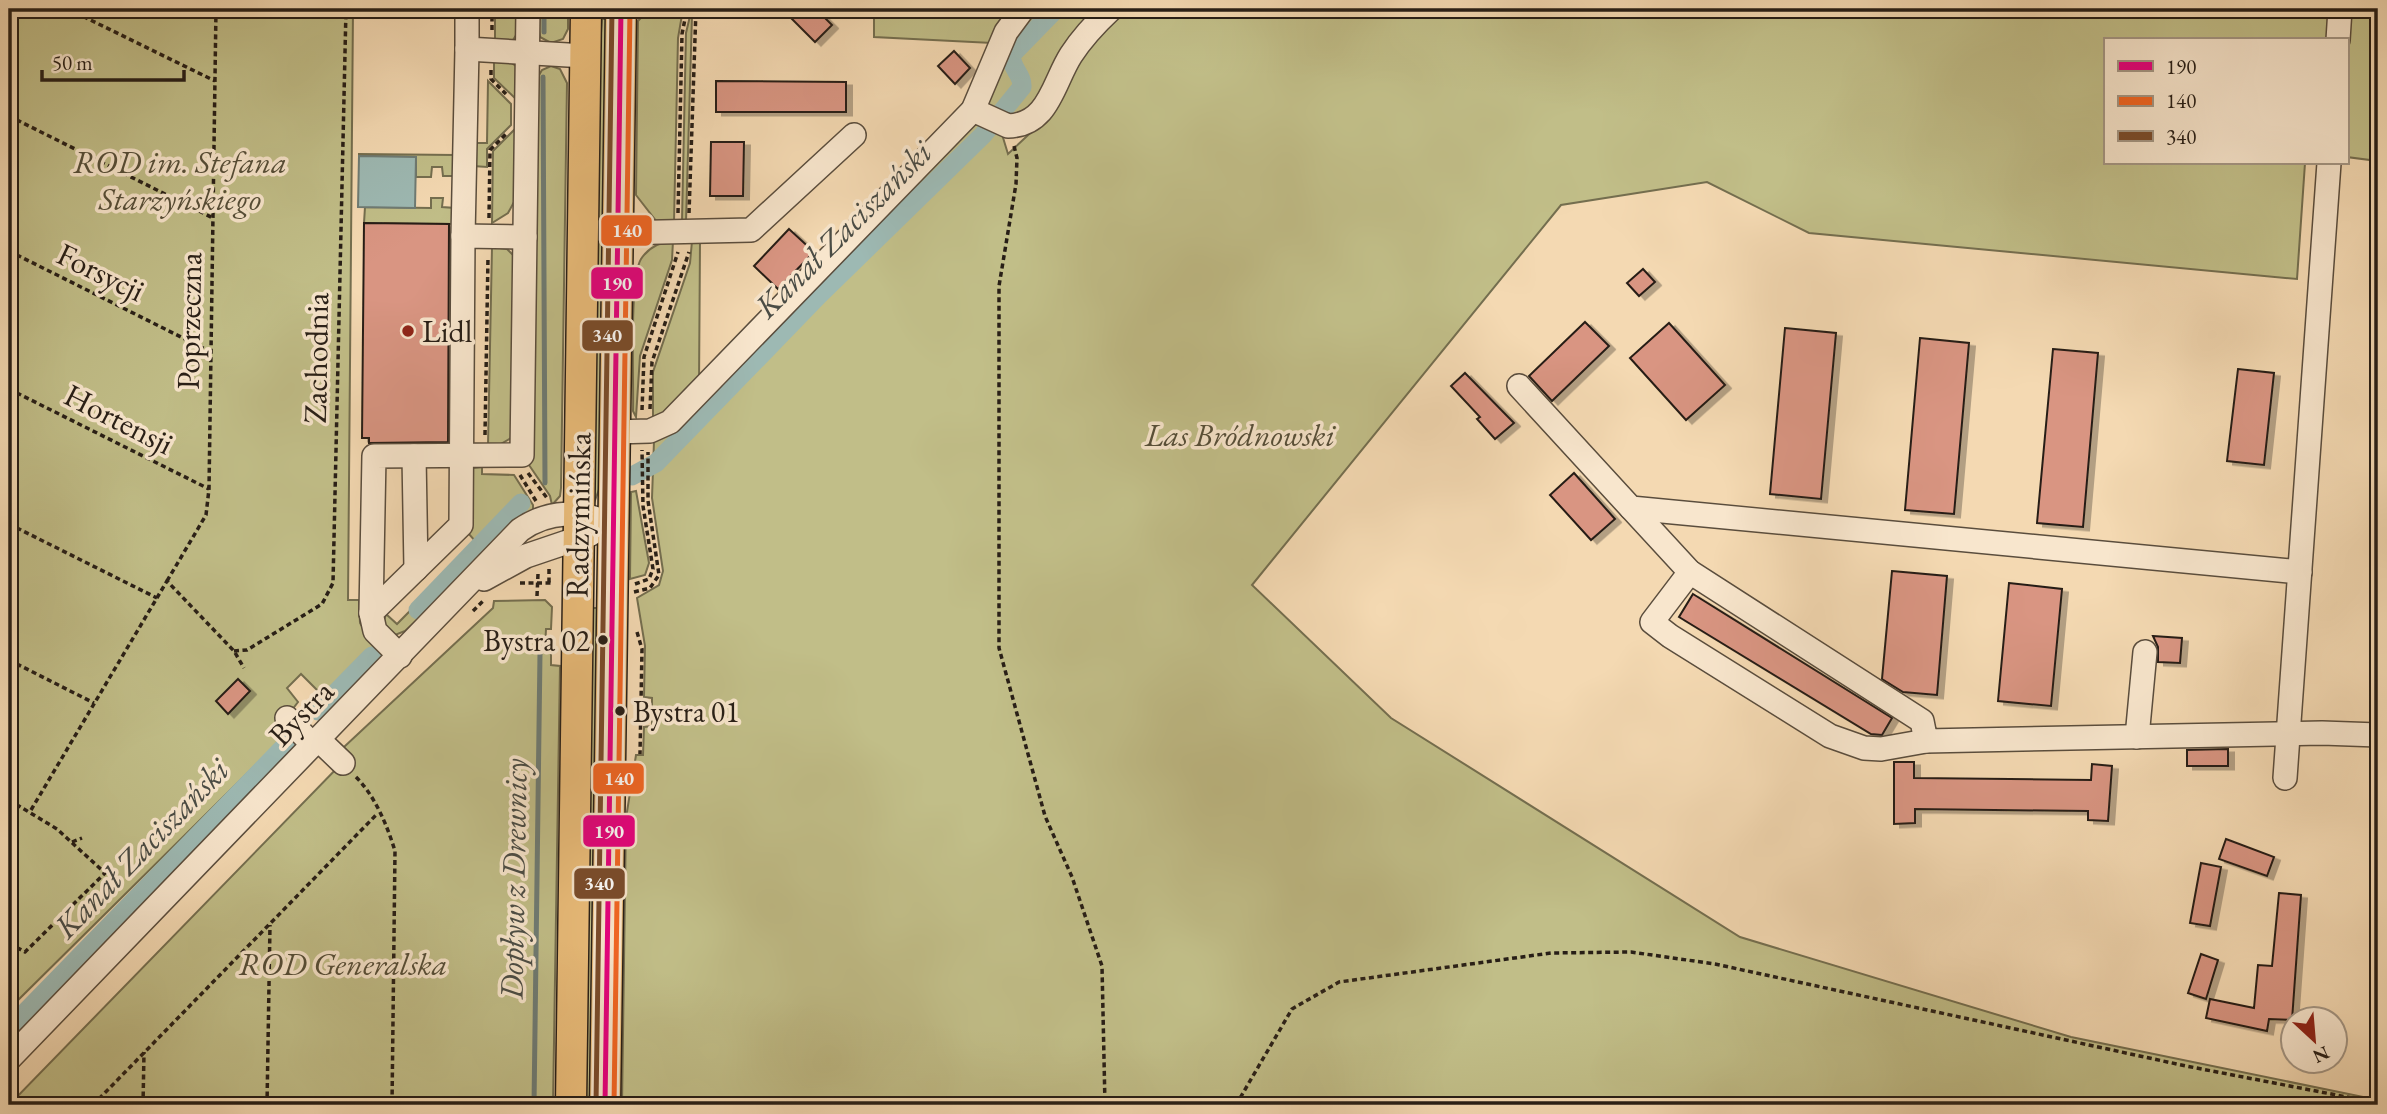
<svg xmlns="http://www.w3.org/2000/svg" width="2387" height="1114" font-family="'EB Garamond',serif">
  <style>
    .green { fill: #c1be88; stroke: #746e4f; stroke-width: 2 }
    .water { fill: #9db9b3; stroke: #6e7b74; stroke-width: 2 }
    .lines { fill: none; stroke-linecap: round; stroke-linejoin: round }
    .stream { stroke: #6e7b74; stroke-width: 5 }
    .canal { stroke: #9db9b3; stroke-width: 19 }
    .building { fill: #d99582; stroke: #271e16; stroke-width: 2; filter: url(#shadow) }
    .minor-casing { stroke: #5a4d3d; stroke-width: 26 }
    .major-casing { stroke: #271e16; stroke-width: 33 }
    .path { stroke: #271e16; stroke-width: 3.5; stroke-dasharray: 5 3.5; stroke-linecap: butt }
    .minor { stroke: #f8e6cd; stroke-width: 23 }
    .major { stroke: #eabc79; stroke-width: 30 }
    .bus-1-casing { stroke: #f8e6cd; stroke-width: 10 }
    .bus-2-casing { stroke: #f8e6cd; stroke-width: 10 }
    .bus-3-casing { stroke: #f8e6cd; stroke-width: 10 }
    .bus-1 { stroke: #e5007d; stroke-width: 5 }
    .bus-2 { stroke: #f26522; stroke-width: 5 }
    .bus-3 { stroke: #7a4b2a; stroke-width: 5 }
    .poi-dot { fill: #8f2418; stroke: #f8e6cd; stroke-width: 2.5 }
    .bus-dot { fill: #271e16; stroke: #f8e6cd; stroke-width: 2.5 }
    .labels { text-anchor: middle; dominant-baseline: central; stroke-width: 7; stroke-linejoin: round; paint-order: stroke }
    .bus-label { font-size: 30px; fill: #271e16; stroke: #f8e6cd; text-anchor: end }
    .park-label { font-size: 32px; font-style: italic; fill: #554e38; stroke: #f8e6cd }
    .street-label { font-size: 32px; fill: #271e16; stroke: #f8e6cd }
    .poi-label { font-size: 32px; fill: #271e16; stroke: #f8e6cd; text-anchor: start }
    .water-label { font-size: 33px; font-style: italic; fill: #4a4c45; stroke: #f8e6cd }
    .line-badge { stroke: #f8e6cd; stroke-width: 2.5 }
    .badge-label { font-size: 19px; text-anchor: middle; font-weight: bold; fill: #fff }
  </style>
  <defs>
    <filter id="shadow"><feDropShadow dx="6" dy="3.5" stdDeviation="0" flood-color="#0004"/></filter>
  </defs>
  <rect width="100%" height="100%" fill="#f4d9b2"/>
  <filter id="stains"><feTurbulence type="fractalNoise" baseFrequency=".00286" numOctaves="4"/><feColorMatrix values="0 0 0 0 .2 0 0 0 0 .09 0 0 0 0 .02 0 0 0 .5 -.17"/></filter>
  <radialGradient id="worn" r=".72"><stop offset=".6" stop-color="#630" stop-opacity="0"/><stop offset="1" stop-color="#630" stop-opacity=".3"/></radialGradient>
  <g class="green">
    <path d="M 9,9 L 353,9 L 348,600 L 359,600 L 360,623 L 378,653 L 331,704 L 301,674 L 287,688 L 298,702 L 279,727 L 286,735 L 9,1009 Z"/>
    <path d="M 495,9 L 519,9 L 518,32 L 513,40 L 495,42 Z"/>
    <path d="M 536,9 L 568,9 L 568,29 L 563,39 L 551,43 L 540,37 Z"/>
    <path d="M 649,9 L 683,9 L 678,38 L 674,222 L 657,222 L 636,195 L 638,21 Z"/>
    <path d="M 874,9 L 1013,9 L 992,43 L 874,37 Z"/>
    <path d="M 1035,9 L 1051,9 L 1009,52 L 1008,62 L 1020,86 L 998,113 L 992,110 L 986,100 L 1020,26 Z"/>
    <path d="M 1060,9 L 2331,9 L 2329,40 L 2105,40 L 2105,163 L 2305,163 L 2297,279 L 1809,233 L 1707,182 L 1561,205 L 1252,585 L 1391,718 L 1740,937 L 2071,1037 L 2378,1100 L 2378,1105 L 622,1105 L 626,818 L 636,755 L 643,755 L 644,727 L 652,726 L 652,698 L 644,697 L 645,646 L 637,598 L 659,585 L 663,571 L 652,498 L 654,441 L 969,127 L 978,124 L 1001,131 L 1008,154 L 1043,121 L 1033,114 L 1003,115 L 1026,86 L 1015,56 Z"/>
    <path d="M 2351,9 L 2378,9 L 2378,161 L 2347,157 L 2347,64 Z"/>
    <path d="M 690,16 L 692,16 L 686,221 L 682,221 L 686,33 Z"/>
    <path d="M 602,19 L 608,19 L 601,484 L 594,503 L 597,88 Z"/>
    <path d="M 494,59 L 510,62 L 516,66 L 518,101 L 494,78 Z"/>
    <path d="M 551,66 L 560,69 L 567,83 L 561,488 L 560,496 L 552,505 L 550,496 L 529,465 L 535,82 L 542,70 Z"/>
    <path d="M 488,81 L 511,104 L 511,125 L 487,149 L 487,167 L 473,166 L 473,143 L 487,143 Z"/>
    <path d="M 517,127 L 514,202 L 508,213 L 492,223 L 493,151 Z"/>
    <path d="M 359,154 L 455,155 L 455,176 L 443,176 L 442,167 L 432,167 L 431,177 L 416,177 L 416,157 L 359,156 Z"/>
    <path d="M 431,198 L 443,198 L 442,207 L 455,208 L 455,224 L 364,223 L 365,207 L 431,208 Z"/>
    <path d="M 673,241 L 672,260 L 640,356 L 636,417 L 633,411 C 634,383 629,278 641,259 C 649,247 659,242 673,241 Z"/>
    <path d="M 692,241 L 700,242 L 699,386 L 653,423 L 653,372 L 690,263 Z"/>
    <path d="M 492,247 L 507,249 L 515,257 L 511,438 L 499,445 L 488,446 Z"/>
    <path d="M 482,467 L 482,474 L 514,475 L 533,505 L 533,513 L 405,631 L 395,635 L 383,624 L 386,614 L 397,624 L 477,543 L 467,532 L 469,474 L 473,468 Z"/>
    <path d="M 636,491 L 649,563 L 645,575 L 630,579 L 631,492 Z"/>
    <path d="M 545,600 L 552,607 L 551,629 L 546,629 L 545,648 L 551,649 L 551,665 L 560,666 L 553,1105 L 9,1105 L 342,763 L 344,747 L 493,608 L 494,601 Z"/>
    <path d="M 590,608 L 600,608 L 592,1105 L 583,1105 Z"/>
  </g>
  <path class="water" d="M 359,156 L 416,157 L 415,208 L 358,207 Z"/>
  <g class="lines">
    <g class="stream">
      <path d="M 544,32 L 544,9"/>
      <path d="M 543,77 L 545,483"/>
      <path d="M 534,1105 L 540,653"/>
    </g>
    <g class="canal">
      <path d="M 632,476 L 656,463 L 819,295 L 983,135 L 1022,87 C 1023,74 1009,67 1012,54 L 1056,9"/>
      <path d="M 418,610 L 521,503"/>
      <path d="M 318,711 L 372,656"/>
      <path d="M 9,1029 L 290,741"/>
    </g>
  </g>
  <g class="building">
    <path d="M 801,9 L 816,9 L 832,25 L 815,42 L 791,18 Z"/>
    <path d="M 954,51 L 970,68 L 955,84 L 938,66 Z"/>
    <path d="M 716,81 L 846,82 L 846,112 L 716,112 Z"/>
    <path d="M 711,142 L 744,142 L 743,196 L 710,196 Z"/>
    <path d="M 364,223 L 449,224 L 448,442 L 369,443 L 369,438 L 362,438 Z"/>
    <path d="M 789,229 L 814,252 L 778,289 L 754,266 Z"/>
    <path d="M 1643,269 L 1655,282 L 1639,296 L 1627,283 Z"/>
    <path d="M 1585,322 L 1609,346 L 1552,401 L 1529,376 Z"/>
    <path d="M 1669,323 L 1725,385 L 1686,420 L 1630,358 Z"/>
    <path d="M 1785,328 L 1836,333 L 1821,499 L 1770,494 Z"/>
    <path d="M 1920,338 L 1969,343 L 1954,514 L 1905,510 Z"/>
    <path d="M 2053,349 L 2098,353 L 2083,527 L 2037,523 Z"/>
    <path d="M 2238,369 L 2274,373 L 2264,465 L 2227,461 Z"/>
    <path d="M 1465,373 L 1514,423 L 1495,439 L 1477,419 L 1480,417 L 1451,386 Z"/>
    <path d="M 1574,473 L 1615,519 L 1591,540 L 1550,495 Z"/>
    <path d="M 1892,571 L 1947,576 L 1937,695 L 1903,692 L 1882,679 Z"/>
    <path d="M 2009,583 L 2062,589 L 2051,706 L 1998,701 Z"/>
    <path d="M 1693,594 L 1892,718 L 1882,735 L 1871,734 L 1679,617 Z"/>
    <path d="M 2153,636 L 2182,638 L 2180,663 L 2158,662 L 2158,647 Z"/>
    <path d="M 238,679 L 250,691 L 228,714 L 216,701 Z"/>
    <path d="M 2228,749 L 2228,766 L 2187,766 L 2187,750 Z"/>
    <path d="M 1894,762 L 1914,762 L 1914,778 L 2091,780 L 2092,764 L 2112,766 L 2108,821 L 2088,820 L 2088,811 L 1915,809 L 1915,823 L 1894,824 Z"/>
    <path d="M 2226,839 L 2274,857 L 2267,876 L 2219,859 Z"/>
    <path d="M 2201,863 L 2221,867 L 2210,926 L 2190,923 Z"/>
    <path d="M 2279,893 L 2301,895 L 2292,1020 L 2269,1019 L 2267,1031 L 2206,1018 L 2210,999 L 2254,1008 L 2258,965 L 2272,966 Z"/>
    <path d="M 2201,954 L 2218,960 L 2206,999 L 2188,993 Z"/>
  </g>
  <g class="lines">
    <g class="minor-casing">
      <g id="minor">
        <path d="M 467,9 L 467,49 L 585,56"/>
        <path d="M 2338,40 L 2340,9"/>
        <path d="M 973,110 L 1008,126 C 1049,125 1053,83 1071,55 C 1082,38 1096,23 1111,9"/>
        <path d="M 617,233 L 751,230 L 854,135"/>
        <path d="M 463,236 L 467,49"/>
        <path d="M 1519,386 L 1631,508 L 2300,572"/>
        <path d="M 614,432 L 650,431 L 670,422 L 973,110 L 1006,32 L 1023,9"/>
        <path d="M 414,456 L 416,569"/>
        <path d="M 1631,508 L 1690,572 L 1922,721 L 1926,741 L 2322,733 L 2378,735"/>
        <path d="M 1690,572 L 1652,622 L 1670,636 L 1830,736 L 1864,748 L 1881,749 L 1926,741"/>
        <path d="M 484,579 L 526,556 L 591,534"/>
        <path d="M 371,613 L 374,456 L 522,455 L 528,9"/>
        <path d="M 400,656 L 375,631 L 371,613 L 461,525 L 463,236 L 525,237"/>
        <path d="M 287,718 L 313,745"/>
        <path d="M 2137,737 L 2145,652"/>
        <path d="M 319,740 L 343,763"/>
        <path d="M 2285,778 L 2329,163"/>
        <path d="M 9,1059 L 520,530 C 549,510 582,509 612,526"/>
      </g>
    </g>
    <g class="major-casing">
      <g id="major">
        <path d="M 571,1105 L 586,9"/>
        <path d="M 605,1105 L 621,9"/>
      </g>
    </g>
    <g class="path">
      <path d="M 68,9 L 215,81"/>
      <path d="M 492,30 L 492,9"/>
      <path d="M 491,70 L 491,79 L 506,94"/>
      <path d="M 9,116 L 213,218"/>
      <path d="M 1014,146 L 1017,158 L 1016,184 L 999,286 L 999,648 L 1045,816 L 1072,877 L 1102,966 L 1105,1105"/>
      <path d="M 678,213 L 682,34 L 687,9"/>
      <path d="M 689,213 L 696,9"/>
      <path d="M 489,218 L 490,150 L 506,134"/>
      <path d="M 9,251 L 211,352"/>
      <path d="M 9,389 L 209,489"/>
      <path d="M 650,409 L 652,362 L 689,252"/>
      <path d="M 642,410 L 644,357 L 678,252"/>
      <path d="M 485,435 L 488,257"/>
      <path d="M 528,473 L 547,498"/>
      <path d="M 520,475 L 536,501"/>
      <path d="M 9,524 L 157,598"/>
      <path d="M 549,569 L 549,583"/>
      <path d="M 167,581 L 206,515 L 209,489 L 216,9"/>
      <path d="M 520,583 L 554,583"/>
      <path d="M 635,584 L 649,579 L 653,569 L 643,506 L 642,450"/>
      <path d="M 634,592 L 650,588 L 659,575 L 648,501 L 648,452"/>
      <path d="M 537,596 L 538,574"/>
      <path d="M 473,611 L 485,599"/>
      <path d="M 637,632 L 642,649 L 640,754"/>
      <path d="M 234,651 L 247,650 L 322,604 L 333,583 L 346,9"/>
      <path d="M 9,660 L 94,703"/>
      <path d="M 356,777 C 375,796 387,825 395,851 L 392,1105"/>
      <path d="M 9,800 L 57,829 L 105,873 L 25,952 L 9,943"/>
      <path d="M 31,810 L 167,581 L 234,651 L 244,668"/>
      <path d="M 72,842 L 82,838"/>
      <path d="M 93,1105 L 378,813"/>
      <path d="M 143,1105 L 144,1052"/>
      <path d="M 267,1105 L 270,925"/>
      <path d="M 1236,1105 L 1292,1009 L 1339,982 L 1551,953 L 1631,952 L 1715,964 L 2186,1066 L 2378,1103"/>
    </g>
    <use href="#minor" class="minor"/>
    <use href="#major" class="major"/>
    <g class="bus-1-casing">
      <path id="bus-1" d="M 605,1105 L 621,9"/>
    </g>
    <g class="bus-2-casing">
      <path id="bus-2" d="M 614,1105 L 630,9"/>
    </g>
    <g class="bus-3-casing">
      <path id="bus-3" d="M 596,1105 L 612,9"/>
    </g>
    <use href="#bus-1" class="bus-1"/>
    <use href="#bus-2" class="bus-2"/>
    <use href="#bus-3" class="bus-3"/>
  </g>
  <circle class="poi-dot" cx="408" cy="331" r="7"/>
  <g class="bus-dot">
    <circle cx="603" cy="640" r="6"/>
    <circle cx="620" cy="711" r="6"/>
  </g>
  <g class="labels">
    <g class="bus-label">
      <text x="590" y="640">Bystra 02</text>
      <text x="633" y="711" text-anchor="start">Bystra 01</text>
    </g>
    <g class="park-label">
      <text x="180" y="162">ROD im. Stefana<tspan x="180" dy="37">Starzyńskiego</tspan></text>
      <text x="1240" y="435">Las Bródnowski</text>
      <text x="343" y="964">ROD Generalska</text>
    </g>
    <g class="street-label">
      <text transform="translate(101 272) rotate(26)">Forsycji</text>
      <text transform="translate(189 321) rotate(-89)">Poprzeczna</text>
      <text transform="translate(316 358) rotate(-89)">Zachodnia</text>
      <text transform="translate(119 419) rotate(27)">Hortensji</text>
      <text transform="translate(578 515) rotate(-89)">Radzymińska</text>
      <text transform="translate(301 713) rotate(-46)">Bystra</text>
    </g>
    <g class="poi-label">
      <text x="422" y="331">Lidl</text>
    </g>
    <g class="water-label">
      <text transform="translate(843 229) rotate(-45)">Kanał Zaciszański</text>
      <text transform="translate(141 848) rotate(-46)">Kanał Zaciszański</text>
      <text transform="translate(513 879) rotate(-89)">Dopływ z Drewnicy</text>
    </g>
  </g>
  <g class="line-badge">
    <rect x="600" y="214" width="53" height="33" rx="7" fill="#f26522"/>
    <rect x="590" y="266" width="54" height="34" rx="7" fill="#e5007d"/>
    <rect x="581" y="319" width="53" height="33" rx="7" fill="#7a4b2a"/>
    <rect x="592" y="762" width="53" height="33" rx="7" fill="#f26522"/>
    <rect x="582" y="814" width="54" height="34" rx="7" fill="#e5007d"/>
    <rect x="573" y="867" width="53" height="33" rx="7" fill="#7a4b2a"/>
  </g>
  <g class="badge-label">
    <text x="627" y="237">140</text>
    <text x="617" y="290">190</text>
    <text x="607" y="342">340</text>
    <text x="619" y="785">140</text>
    <text x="609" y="838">190</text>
    <text x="599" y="890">340</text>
  </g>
  <rect width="2387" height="1114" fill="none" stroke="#f4d9b2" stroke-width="35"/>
  <rect x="10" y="10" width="2366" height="1093" fill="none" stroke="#271e16" stroke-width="3.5"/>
  <rect x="18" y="18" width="2352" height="1079" fill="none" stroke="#271e16" stroke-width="2"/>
  <rect x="2104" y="38" width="245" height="126" fill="#f8e6cd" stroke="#a49684" stroke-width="2"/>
  <rect x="2118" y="61" width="35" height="10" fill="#e5007d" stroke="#a49684" stroke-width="2"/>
  <text x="2166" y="74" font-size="21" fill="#271e16">190</text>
  <rect x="2118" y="96" width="35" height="10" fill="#f26522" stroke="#a49684" stroke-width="2"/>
  <text x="2166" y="108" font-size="21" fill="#271e16">140</text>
  <rect x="2118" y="131" width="35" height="10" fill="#7a4b2a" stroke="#a49684" stroke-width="2"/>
  <text x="2166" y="144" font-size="21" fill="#271e16">340</text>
  <g transform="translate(2314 1040) rotate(154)"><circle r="33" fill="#f8e6cd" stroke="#a49684" stroke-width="2"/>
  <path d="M0-5L12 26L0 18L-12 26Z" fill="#8f2418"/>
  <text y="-10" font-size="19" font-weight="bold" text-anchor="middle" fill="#271e16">N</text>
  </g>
  <path d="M42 70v10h142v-10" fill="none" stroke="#271e16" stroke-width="3.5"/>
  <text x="52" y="70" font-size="21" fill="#271e16" stroke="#f8e6cd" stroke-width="5" paint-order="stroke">50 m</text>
  <rect width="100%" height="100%" filter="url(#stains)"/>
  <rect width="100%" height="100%" fill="url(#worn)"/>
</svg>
